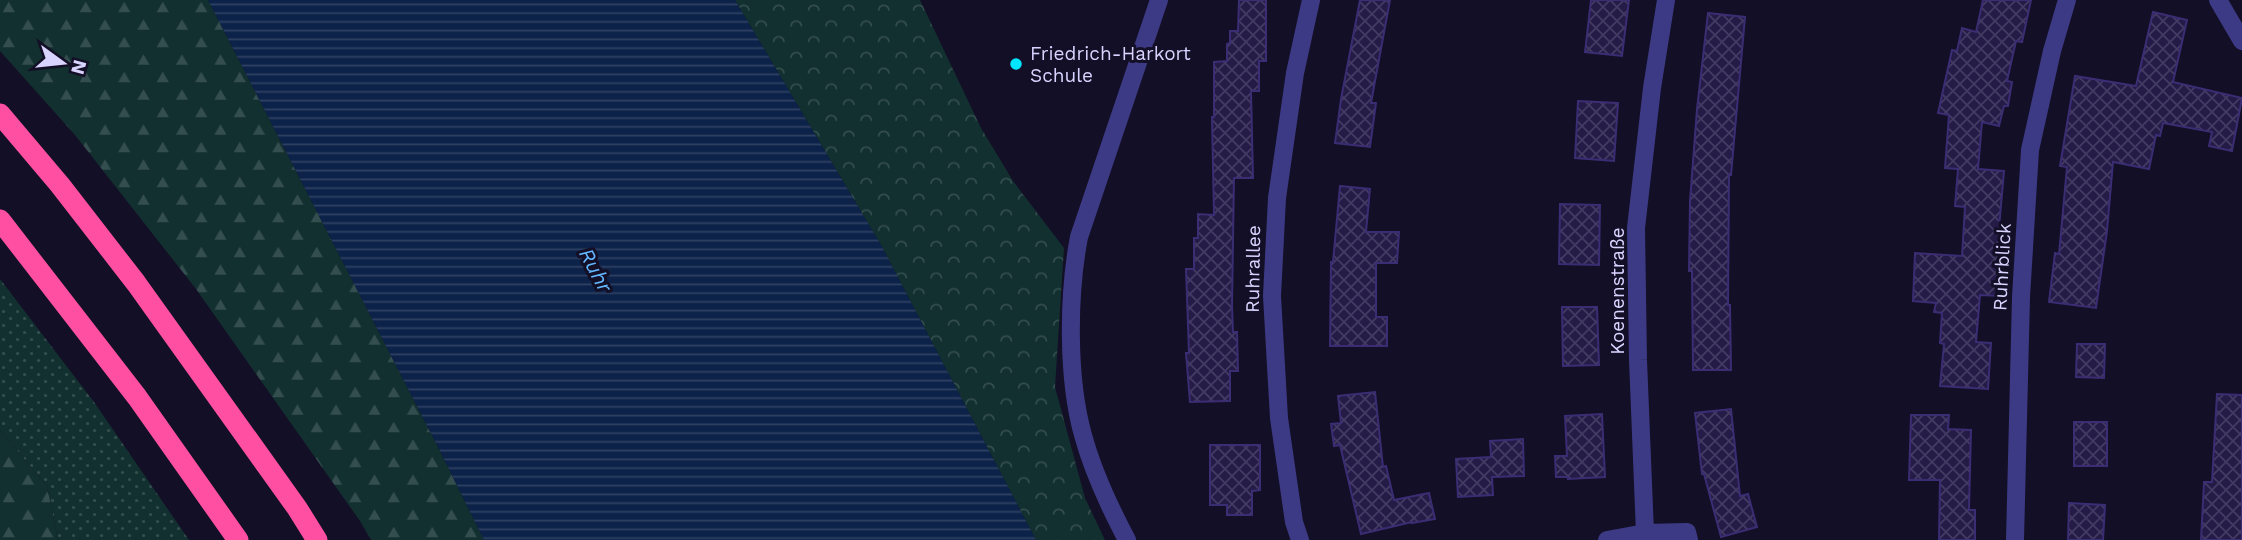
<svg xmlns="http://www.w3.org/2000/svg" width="2242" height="540" font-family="'Work Sans',sans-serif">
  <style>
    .grass { fill: url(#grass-dots) }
    .forest { fill: url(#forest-firs) }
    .park { fill: url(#park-crowns) }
    .water { fill: url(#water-rules) }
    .building { fill: url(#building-cross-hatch); stroke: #3b2d73; stroke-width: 2 }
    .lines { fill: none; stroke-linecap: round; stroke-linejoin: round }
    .street { stroke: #3d3a85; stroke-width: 18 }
    .highway { stroke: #ff4fa3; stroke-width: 21 }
    .poi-dot { fill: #00e5ff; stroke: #130f26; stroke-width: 2.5 }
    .labels { text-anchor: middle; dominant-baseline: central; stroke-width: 6; stroke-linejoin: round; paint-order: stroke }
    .poi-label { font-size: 19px; fill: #d9d4ff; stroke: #130f26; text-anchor: start }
    .street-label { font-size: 19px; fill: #d9d4ff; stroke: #130f26 }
    .water-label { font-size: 21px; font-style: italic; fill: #62b6ff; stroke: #130f26 }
  </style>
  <defs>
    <pattern id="grass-dots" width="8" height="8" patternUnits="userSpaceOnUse" patternTransform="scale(1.75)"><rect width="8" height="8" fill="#12302f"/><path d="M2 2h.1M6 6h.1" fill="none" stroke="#344d4e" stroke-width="1.8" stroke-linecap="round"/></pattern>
    <pattern id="forest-firs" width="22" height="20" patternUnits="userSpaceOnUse" patternTransform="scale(1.75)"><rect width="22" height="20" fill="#12302f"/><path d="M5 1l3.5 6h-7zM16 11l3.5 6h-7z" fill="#344d4e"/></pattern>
    <pattern id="park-crowns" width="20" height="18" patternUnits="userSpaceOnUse" patternTransform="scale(1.75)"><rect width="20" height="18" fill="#12302f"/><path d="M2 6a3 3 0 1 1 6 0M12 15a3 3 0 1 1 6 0" fill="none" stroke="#344d4e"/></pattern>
    <pattern id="water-rules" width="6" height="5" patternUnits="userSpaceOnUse" patternTransform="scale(1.75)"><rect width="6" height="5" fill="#0c2248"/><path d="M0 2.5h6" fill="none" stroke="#2f4163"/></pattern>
    <pattern id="building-cross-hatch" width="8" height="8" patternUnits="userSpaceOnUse" patternTransform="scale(1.75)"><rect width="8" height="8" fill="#241b47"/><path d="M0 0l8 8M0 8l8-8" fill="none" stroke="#433b63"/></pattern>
  </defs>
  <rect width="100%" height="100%" fill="#130f26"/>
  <path class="grass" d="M 0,279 L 94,402 L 189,540 L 58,540 L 47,486 L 0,430 Z"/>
  <g class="forest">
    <path d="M 0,0 L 208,0 L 439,449 L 484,540 L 371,540 L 360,521 L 196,289 L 75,135 L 0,51 Z"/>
    <path d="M 0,430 L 47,486 L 58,540 L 0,540 Z"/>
  </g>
  <path class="park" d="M 735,0 L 920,0 L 981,128 L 1013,181 L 1064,248 L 1055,387 L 1085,498 L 1105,540 L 1036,540 L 881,245 Z"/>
  <path class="water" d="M 208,0 L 735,0 L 881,245 L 1036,540 L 484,540 L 439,449 Z"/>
  <g class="building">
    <path d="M 1239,0 L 1266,0 L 1266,61 L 1259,61 L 1259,91 L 1251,91 L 1253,178 L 1234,178 L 1232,305 L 1233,332 L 1237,332 L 1238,371 L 1230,371 L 1230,401 L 1190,402 L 1186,353 L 1189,353 L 1186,269 L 1194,269 L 1194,238 L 1198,238 L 1198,214 L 1214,215 L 1212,117 L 1214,117 L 1214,62 L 1227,61 L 1227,44 L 1230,43 L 1230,31 L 1238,31 Z"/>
    <path d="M 1360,0 L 1390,0 L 1371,103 L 1376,103 L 1370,147 L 1335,143 L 1341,99 Z"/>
    <path d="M 1591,0 L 1629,0 L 1622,56 L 1585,52 Z"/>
    <path d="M 1983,0 L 2031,0 L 2022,42 L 2016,41 L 2007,81 L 2012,82 L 2008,106 L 2004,106 L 1999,126 L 1982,122 L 1978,169 L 2004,171 L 1999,228 L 2004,228 L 1999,296 L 1980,295 L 1976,342 L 1991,343 L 1988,389 L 1940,386 L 1944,344 L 1940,343 L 1942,313 L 1934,312 L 1936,303 L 1913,301 L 1915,253 L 1962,256 L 1965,207 L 1955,206 L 1958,169 L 1945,168 L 1949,115 L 1938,113 L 1952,50 L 1957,51 L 1962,28 L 1976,32 Z"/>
    <path d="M 2153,12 L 2187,20 L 2173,82 L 2242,98 L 2232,151 L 2209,146 L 2212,132 L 2163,123 L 2160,136 L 2156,135 L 2149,169 L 2113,162 L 2107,231 L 2096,308 L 2049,302 L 2055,253 L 2059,254 L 2067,167 L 2060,166 L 2075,76 L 2136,86 Z"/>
    <path d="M 1708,13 L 1745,17 L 1731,175 L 1729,175 L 1728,305 L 1730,305 L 1731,370 L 1693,370 L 1692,271 L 1689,271 L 1690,201 L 1697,109 Z"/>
    <path d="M 1578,101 L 1618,103 L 1614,161 L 1575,158 Z"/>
    <path d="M 1340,186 L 1370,189 L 1366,232 L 1399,232 L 1397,263 L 1376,263 L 1376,317 L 1387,317 L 1387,346 L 1330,346 L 1331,262 L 1333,262 Z"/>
    <path d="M 1560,204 L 1600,205 L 1599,265 L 1559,264 Z"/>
    <path d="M 1562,307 L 1597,307 L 1599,365 L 1563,366 Z"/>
    <path d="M 2077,344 L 2105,344 L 2104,378 L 2076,377 Z"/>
    <path d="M 1375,392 L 1383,467 L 1386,466 L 1394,500 L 1429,493 L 1435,519 L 1412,523 L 1412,522 L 1361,534 L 1340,445 L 1334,446 L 1331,424 L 1341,423 L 1338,396 Z"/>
    <path d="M 2217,394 L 2242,395 L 2242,540 L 2201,540 L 2204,482 L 2212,482 Z"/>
    <path d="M 1731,409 L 1740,496 L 1748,494 L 1757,527 L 1721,537 L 1704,474 L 1702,474 L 1695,413 Z"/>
    <path d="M 1602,414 L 1605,477 L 1568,479 L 1568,477 L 1556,477 L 1555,456 L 1567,456 L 1565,416 Z"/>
    <path d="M 1911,415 L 1949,415 L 1948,429 L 1971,430 L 1969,510 L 1975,510 L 1975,540 L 1939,540 L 1940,480 L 1909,480 Z"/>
    <rect x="2074" y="422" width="33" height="44"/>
    <path d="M 1523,439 L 1524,476 L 1492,477 L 1493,495 L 1458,497 L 1456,459 L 1491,457 L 1490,441 Z"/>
    <path d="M 1210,445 L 1260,445 L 1260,490 L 1252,491 L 1252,515 L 1227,515 L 1227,505 L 1210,505 Z"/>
    <path d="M 2069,503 L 2105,505 L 2103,540 L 2068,540 Z"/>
  </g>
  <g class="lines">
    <g class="street">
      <path d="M 1666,0 L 1652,88 L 1636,228 L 1638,360 L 1645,533 L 1687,532 L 1689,540"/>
      <path d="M 2218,0 L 2242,41"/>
      <path d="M 1127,540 C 1109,506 1093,472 1083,435 C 1067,378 1068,295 1079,237 L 1159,0"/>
      <path d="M 1300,540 L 1294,522 L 1279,418 L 1272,296 L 1277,198 L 1295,73 L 1311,0"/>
      <path d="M 1607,540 L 1645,533"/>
      <path d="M 2015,540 L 2021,297 L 2030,150 L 2052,51 L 2067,0"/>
    </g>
    <g class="highway">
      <path d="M 0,114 L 60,185 L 136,283 L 297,508 L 317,540"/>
      <path d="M 0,220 L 137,397 L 238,540"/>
    </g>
  </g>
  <circle class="poi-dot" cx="1016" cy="64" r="7"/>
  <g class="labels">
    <g class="poi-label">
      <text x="1030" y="53">Friedrich-Harkort<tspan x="1030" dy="22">Schule</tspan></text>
    </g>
    <g class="street-label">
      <text transform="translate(2002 267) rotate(-87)">Ruhrblick</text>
      <text transform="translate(1253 269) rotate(-89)">Ruhrallee</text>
      <text transform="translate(1617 291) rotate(-90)">Koenenstraße</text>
    </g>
    <g class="water-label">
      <text transform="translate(596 270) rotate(62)">Ruhr</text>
    </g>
  </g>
  <g transform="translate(63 63) rotate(105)" stroke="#130f26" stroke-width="5" paint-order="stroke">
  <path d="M0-5L12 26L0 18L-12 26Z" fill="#d9d4ff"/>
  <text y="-10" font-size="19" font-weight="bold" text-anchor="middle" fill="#d9d4ff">N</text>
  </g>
</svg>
